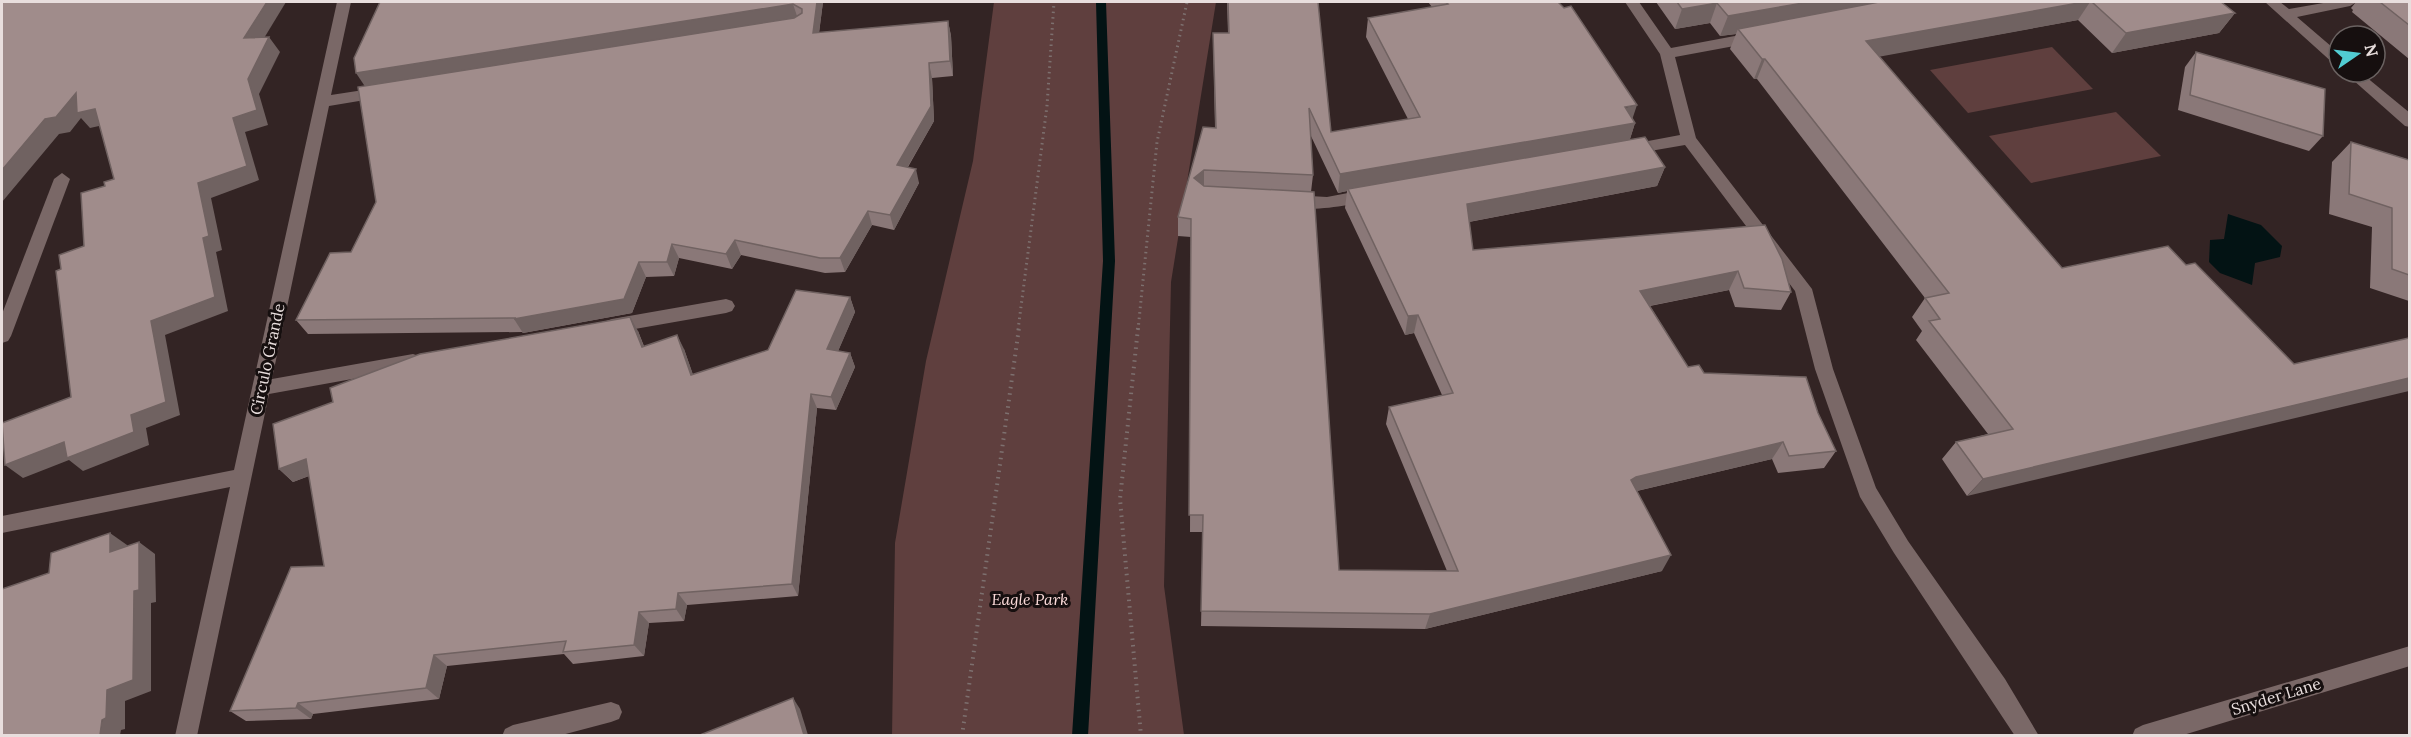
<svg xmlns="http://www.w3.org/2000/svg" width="2411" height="737" font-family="Lora,serif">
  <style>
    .green { fill: #5f3f3e }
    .water { fill: #031314 }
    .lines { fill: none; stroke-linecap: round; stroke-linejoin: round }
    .stream { fill: #031314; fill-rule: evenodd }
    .path-far1 { stroke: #7d706f; stroke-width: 3; stroke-dasharray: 1.5 4; stroke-linecap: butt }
    .path { stroke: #7d706f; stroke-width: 4; stroke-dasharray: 1.5 5; stroke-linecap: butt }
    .minor { fill: #7a6867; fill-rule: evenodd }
    .wall { fill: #8a7878; fill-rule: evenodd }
    .shaded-wall { fill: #706261 }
    .building { fill: #a08c8b; stroke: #706261; stroke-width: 1.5 }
    .labels { text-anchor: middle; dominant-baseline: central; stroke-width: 6; stroke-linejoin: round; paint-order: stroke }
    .street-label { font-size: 16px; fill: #e8dedd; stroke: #160f0f }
    .park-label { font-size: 16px; font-style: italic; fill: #fcdbda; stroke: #160f0f }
  </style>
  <rect width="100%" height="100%" fill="#332424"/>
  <g class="green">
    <path d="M 994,2 L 1216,2 L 1171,282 L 1164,586 L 1184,735 L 892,736 L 895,543 L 926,361 L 973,161 Z"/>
    <path d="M 2052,47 L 2093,89 L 1968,113 L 1930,70 Z"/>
    <path d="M 2116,112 L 2161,156 L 2031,183 L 1989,136 Z"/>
  </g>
  <path class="water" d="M 2228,214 L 2261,225 L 2282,246 L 2280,257 L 2255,263 L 2252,285 L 2220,273 L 2209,262 L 2210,240 L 2224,239 Z"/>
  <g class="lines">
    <path class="stream" d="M 1096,2 L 1106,2 L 1115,261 L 1088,736 L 1072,736 L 1103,261 Z"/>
    <g class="path-far1">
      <path d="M 1018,330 L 1047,106 L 1054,2"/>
      <path d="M 1138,330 L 1157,142 L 1187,2"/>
    </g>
    <g class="path">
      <path d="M 1138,328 L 1120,499 L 1141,736"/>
      <path d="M 962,736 L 1019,328"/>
    </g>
    <g class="minor">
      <path d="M 337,2 L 351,2 L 331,95 L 383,87 L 391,92 L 383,97 L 329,106 L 272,379 L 413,354 L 419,356 L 422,361 L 419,366 L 413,368 L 269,394 L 197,736 L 175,736 L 230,487 L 2,533 L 2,516 L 234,470 Z"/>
      <path d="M 1625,2 L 1639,2 L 1671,48 L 1756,32 L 1763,37 L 1756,42 L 1675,57 L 1696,138 L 1812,289 L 1833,369 L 1876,488 L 1908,541 L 2005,679 L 2039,736 L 2015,736 L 1894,553 L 1860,497 L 1815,369 L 1795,291 L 1685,145 L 1627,155 L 1619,150 L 1627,145 L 1680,135 L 1660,54 Z"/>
      <path d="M 2265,2 L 2280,2 L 2289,9 L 2329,2 L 2357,2 L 2350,6 L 2297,17 L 2339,53 L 2339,66 L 2334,64 Z"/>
      <path d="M 2344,72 L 2360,72 L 2410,113 L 2410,127 L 2405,126 Z"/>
      <path d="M 62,173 L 70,179 L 11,336 L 8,341 L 2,343 L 2,314 L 54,179 Z"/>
      <path d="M 1369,189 L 1375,191 L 1377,195 L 1375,199 C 1359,204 1293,217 1284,201 L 1292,195 L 1327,197 Z"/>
      <path d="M 726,299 L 732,301 L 735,306 L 732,311 L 726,313 L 612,333 L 606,331 L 603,326 L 606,321 L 612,319 Z"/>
      <path d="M 2410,646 L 2410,666 L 2180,736 L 2132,736 L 2135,729 L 2143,725 Z"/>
      <path d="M 611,702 L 619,705 L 622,712 L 619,719 L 611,722 L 558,736 L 502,736 L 505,729 L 513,725 Z"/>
    </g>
  </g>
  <g class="wall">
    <path d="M 380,2 L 823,2 L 819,33 L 948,21 L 951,36 L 953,76 L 932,78 L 934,121 L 908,167 L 919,183 L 894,230 L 872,225 L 845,272 L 825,273 L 741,255 L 732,269 L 679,258 L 674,276 L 646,277 L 632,313 L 523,333 L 522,332 L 308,334 L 296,320 L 351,252 L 376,202 L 365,86 Z"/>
    <path d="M 1227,2 L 1318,2 L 1331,132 L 1408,119 L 1366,37 L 1368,18 L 1432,7 L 1428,2 L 1558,2 L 1635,123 L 1630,139 L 1665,167 L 1657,186 L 1469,222 L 1473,250 L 1765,225 L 1791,292 L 1781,310 L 1735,307 L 1729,290 L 1650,306 L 1688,367 L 1704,373 L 1818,413 L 1836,451 L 1824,468 L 1778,473 L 1772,459 L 1637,491 L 1662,571 L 1425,629 L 1201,626 L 1203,532 L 1190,532 L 1191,237 L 1178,236 L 1178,217 L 1215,128 L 1213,33 L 1228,33 ZM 1310,134 L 1338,193 L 1347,191 L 1345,208 L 1405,335 L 1414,333 L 1442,395 L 1389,407 L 1386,424 L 1447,571 L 1339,570 L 1311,192 L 1313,175 Z"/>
    <path d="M 1656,2 L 2221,2 L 2235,13 L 2219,33 L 2112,53 L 2078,20 L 1879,56 L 2062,268 L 2186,265 L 1967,496 L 1942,459 L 1956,442 L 1988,434 L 1916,340 L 1922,331 L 1912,317 L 1925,298 L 1757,79 L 1754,79 L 1730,49 L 1736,34 L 1720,36 L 1710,23 L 1675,29 Z"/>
    <path d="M 2356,2 L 2409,2 L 2409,59 L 2352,12 L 2353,10 L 2351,8 Z"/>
    <path d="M 2196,52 L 2323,136 L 2309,151 L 2178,110 L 2185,67 Z"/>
    <path d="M 2351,142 L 2409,160 L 2409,301 L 2370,288 L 2372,227 L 2329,214 L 2332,162 Z"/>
    <path d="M 850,297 L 855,312 L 838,351 L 850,353 L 855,367 L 836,410 L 817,408 L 798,596 L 687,605 L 684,621 L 649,623 L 644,656 L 573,664 L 564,654 L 447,666 L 439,699 L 313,714 L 311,719 L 246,721 L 230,711 L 324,566 L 309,476 L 293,482 L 279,469 L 333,402 L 638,331 L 644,346 L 684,349 L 693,375 L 768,350 Z"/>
  </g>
  <g class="shaded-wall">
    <path d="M 267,2 L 286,2 L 255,53 L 244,38 Z"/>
    <path d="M 817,2 L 823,2 L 817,48 L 813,33 Z"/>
    <path d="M 1809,2 L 1906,2 L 1738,29 L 1736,34 L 1720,36 L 1728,16 Z"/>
    <path d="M 2084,2 L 2090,2 L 2078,20 L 1856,61 L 1866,41 Z"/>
    <path d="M 1717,3 L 1710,23 L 1675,29 L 1682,9 Z"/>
    <path d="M 793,4 L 798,19 L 366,88 L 356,73 Z"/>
    <path d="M 2235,13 L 2219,33 L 2112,53 L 2126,33 Z"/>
    <path d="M 948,21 L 951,36 L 953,76 L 950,61 Z"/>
    <path d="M 269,37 L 280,52 L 259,94 L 268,125 L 245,132 L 259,180 L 211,198 L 222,250 L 216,252 L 228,311 L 165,335 L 180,415 L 146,428 L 149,445 L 83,471 L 69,460 L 23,478 L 5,465 L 151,321 L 203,238 L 198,183 L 233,118 L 248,79 Z"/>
    <path d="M 1762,59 L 1765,59 L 1757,79 L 1754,79 Z"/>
    <path d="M 929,63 L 932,78 L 934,121 L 900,180 L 897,165 Z"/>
    <path d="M 76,93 L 95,109 L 108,124 L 90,128 L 81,118 L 70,132 L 59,134 L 2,202 L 2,170 L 45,119 Z"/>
    <path d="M 1637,105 L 1631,123 L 1635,123 L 1629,142 L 1348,189 L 1347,191 L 1338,193 L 1340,174 Z"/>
    <path d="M 1665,167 L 1657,186 L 1463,223 L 1467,204 Z"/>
    <path d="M 916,169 L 919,183 L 894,230 L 890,215 Z"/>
    <path d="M 1204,170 L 1204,189 L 1194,178 Z"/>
    <path d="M 868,211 L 872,225 L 845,272 L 840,258 Z"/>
    <path d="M 735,240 L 741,255 L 732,269 L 726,254 Z"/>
    <path d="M 672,244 L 679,258 L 674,276 L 667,262 Z"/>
    <path d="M 639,262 L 646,277 L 632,313 L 523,333 L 514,319 Z"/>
    <path d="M 1738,271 L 1729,290 L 1633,309 L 1640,291 Z"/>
    <path d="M 850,297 L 855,312 L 833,363 L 827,349 Z"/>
    <path d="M 1418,315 L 1414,333 L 1405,335 L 1408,316 Z"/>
    <path d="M 630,317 L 638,331 L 649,361 L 642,347 Z"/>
    <path d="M 677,335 L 684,349 L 698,389 L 691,375 Z"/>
    <path d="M 850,353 L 855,367 L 836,410 L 831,397 Z"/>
    <path d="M 2409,378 L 2409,391 L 1967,496 L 1983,479 Z"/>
    <path d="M 811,394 L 817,408 L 798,596 L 792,584 Z"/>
    <path d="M 1783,442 L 1772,459 L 1628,493 L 1631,480 L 1636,477 Z"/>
    <path d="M 306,459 L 319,472 L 293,482 L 279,469 Z"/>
    <path d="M 110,533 L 127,545 L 127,564 L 110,552 Z"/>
    <path d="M 139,542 L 155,554 L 156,602 L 151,603 L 151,691 L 125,701 L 125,729 L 121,730 L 120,735 L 100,735 L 107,690 L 134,591 Z"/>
    <path d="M 1671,555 L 1662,571 L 1425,629 L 1430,614 Z"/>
    <path d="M 678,593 L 687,605 L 684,621 L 676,609 Z"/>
    <path d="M 639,612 L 649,623 L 644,656 L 634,645 Z"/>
    <path d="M 434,655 L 447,666 L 439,699 L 426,688 Z"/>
    <path d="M 793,698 L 800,709 L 808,735 L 804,735 Z"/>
    <path d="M 298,703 L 313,714 L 311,719 L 296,708 Z"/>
  </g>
  <g class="building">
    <path d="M 2,2 L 267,2 L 244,38 L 269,37 L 248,79 L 257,110 L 233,118 L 247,166 L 198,183 L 209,236 L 203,238 L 215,297 L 151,321 L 166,402 L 131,415 L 134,432 L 67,458 L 64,442 L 5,465 L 2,423 L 71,397 L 56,271 L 61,269 L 59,255 L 84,246 L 81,193 L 105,186 L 104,182 L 114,179 L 95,109 L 77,113 L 76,93 L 56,117 L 45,119 L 2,170 Z"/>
    <path d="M 380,2 L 817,2 L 813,33 L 948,21 L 950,61 L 929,63 L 931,106 L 897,165 L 916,169 L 890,215 L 868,211 L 840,258 L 820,258 L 735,240 L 726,254 L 672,244 L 667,262 L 639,262 L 624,299 L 514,319 L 516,318 L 296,320 L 330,253 L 351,252 L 376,202 L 358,87 L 794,18 L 802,13 L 802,9 L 793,4 L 356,73 L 354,58 Z"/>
    <path d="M 1228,2 L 1318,2 L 1331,132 L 1420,117 L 1368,18 L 1448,4 L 1446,2 L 1558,2 L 1564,8 L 1571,6 L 1637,105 L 1625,107 L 1635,123 L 1340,174 L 1309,108 L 1313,175 L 1204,170 L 1194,178 L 1204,186 L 1314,192 L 1339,570 L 1458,571 L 1389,407 L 1453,393 L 1418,315 L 1408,316 L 1348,189 L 1645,137 L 1665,167 L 1467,204 L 1473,250 L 1765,225 L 1782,259 L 1791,292 L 1744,288 L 1738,271 L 1640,291 L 1688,367 L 1699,365 L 1704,373 L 1806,377 L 1818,413 L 1836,451 L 1789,456 L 1783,442 L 1636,477 L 1631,480 L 1671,555 L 1430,614 L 1201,611 L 1203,515 L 1189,515 L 1191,219 L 1178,217 L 1203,127 L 1216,128 L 1213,33 L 1229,33 Z"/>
    <path d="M 1677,2 L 1809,2 L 1728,16 L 1717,3 L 1682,9 Z"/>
    <path d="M 1879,2 L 2084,2 L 1866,41 L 2062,268 L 2168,246 L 2186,265 L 2195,263 L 2294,364 L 2409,338 L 2409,378 L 1983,479 L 1956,442 L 2013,429 L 1929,321 L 1940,319 L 1925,298 L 1949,293 L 1765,59 L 1762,59 L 1738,29 Z"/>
    <path d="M 2092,2 L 2221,2 L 2235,13 L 2126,33 Z"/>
    <path d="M 2380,2 L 2409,2 L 2409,25 Z"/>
    <path d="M 2196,52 L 2325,89 L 2323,136 L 2190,95 Z"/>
    <path d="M 2351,142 L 2409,160 L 2409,275 L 2392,269 L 2392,208 L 2349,194 Z"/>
    <path d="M 796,290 L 850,297 L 827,349 L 850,353 L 831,397 L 811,394 L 792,584 L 678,593 L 676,609 L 639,612 L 634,645 L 563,652 L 566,641 L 434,655 L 426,688 L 298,703 L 296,708 L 230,711 L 291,567 L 324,566 L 306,459 L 279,469 L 273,424 L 333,402 L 330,388 L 420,354 L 630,317 L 642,347 L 677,335 L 691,375 L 768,350 Z"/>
    <path d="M 110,533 L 110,552 L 139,542 L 139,590 L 134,591 L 133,680 L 107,690 L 106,718 L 102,720 L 100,735 L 2,735 L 2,589 L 49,573 L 51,553 Z"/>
    <path d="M 793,698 L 804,735 L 700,735 Z"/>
  </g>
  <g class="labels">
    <g class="street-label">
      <text transform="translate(267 359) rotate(-78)">Circulo Grande</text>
      <text transform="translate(2276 696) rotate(-17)">Snyder Lane</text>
    </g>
    <g class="park-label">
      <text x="1030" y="599">Eagle Park</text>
    </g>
  </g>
  <rect width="2411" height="737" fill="none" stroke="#e8dedd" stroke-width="6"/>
  <g transform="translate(2357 54) rotate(76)"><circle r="28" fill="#160f0f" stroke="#6a6261" stroke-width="1.5"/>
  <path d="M0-4.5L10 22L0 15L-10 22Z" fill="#51ccd2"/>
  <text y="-9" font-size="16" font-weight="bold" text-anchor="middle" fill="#e8dedd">N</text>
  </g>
</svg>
